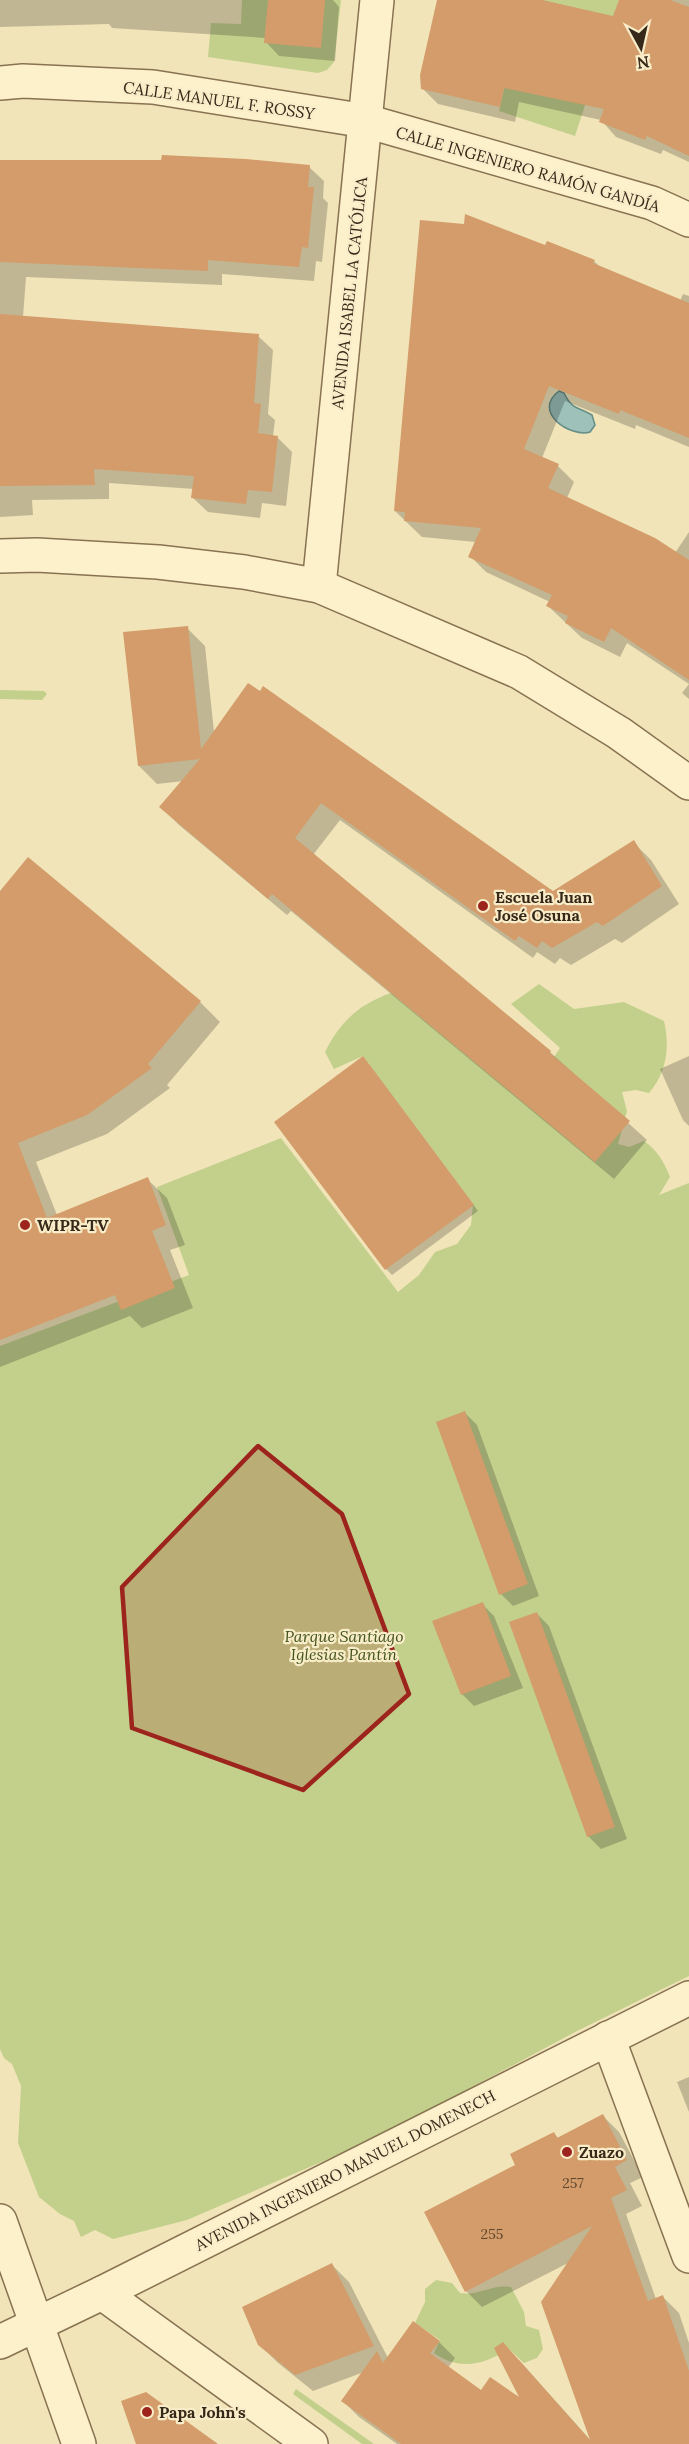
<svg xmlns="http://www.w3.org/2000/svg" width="689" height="2444" font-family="Lora,serif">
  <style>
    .green { fill: #c3d08c }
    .water { fill: #9ec1b9; stroke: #658e87; stroke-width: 1.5 }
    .shadow { fill: #0003 }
    .building { fill: #d39c6a }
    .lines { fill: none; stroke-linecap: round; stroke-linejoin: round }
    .minor-casing { stroke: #887252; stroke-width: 36 }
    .minor { stroke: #fcf1cb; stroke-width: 33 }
    .marked { fill: #9c241d; fill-opacity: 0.2; stroke: #9c241d; stroke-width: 4.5; stroke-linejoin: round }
    .poi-dot { fill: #9c241d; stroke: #f8edc8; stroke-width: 2 }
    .labels { text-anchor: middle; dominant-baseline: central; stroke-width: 4.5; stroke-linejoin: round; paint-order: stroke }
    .number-label { font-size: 14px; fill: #5d462d }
    .street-label { font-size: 16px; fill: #362919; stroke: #f8edc8 }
    .poi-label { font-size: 16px; font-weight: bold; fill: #362919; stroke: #f8edc8; text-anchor: start }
    .park-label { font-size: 16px; font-style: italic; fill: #43541d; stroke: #f8edc8 }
  </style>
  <rect width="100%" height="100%" fill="#f1e4b8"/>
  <g class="green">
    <path d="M 242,0 L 341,0 L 334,62 L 327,70 L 318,73 L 208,57 L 211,23 L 241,24 Z"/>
    <path d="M 524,0 L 619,0 L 575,136 L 499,111 Z"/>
    <path d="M 0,690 L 44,691 L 47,694 L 42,700 L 0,699 Z"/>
    <path d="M 539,984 L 574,1009 L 624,1002 L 664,1021 C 670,1047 667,1072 649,1093 L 636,1090 L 622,1092 L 627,1111 L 618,1144 L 629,1147 L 644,1141 C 658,1151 664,1162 670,1177 L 659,1195 L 689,1183 L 689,1976 L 577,2031 L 377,2138 L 187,2220 L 113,2239 L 95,2230 L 81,2237 L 74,2221 L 60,2214 L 39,2197 L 18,2143 L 21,2086 L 12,2064 L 4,2058 L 0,2049 L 0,1346 L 189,1275 L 157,1187 L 281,1138 L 398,1292 L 419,1275 L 435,1252 L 457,1244 L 471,1225 L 473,1204 L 363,1056 L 334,1069 L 325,1052 C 340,1022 359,1004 391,993 L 524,1102 L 560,1048 L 511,1004 Z"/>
    <path d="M 436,2280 L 452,2283 L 460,2293 C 479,2296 492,2284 511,2287 L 524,2312 L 526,2326 L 539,2330 L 543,2349 L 537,2358 L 524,2363 L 509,2349 C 483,2365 460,2371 434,2353 L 440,2340 L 415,2323 L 425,2302 L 425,2289 Z"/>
    <path d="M 296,2389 L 374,2444 L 362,2444 L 293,2394 Z"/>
  </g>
  <path class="water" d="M 559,391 L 564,393 C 573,411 577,406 592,415 L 595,425 L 590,432 C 571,438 531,412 559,391 Z"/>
  <g class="shadow">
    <path d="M 0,0 L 333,0 L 339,7 L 335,61 L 279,56 L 266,42 L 266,38 L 112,28 L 109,24 L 0,27 Z"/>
    <path d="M 438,0 L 542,0 L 614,18 L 621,0 L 689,0 L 689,162 L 663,150 L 661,154 L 616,137 L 601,120 L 519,102 L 515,122 L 438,104 L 422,88 Z"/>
    <path d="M 0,160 L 309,167 L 324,181 L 323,198 L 328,203 L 322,262 L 316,261 L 314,281 L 222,274 L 222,285 L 26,277 L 23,317 L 258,336 L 273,350 L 268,414 L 275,420 L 273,436 L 277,437 L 292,452 L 286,506 L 262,503 L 260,518 L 208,512 L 193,498 L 194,489 L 109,483 L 109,499 L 32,500 L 33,515 L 0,517 Z"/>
    <path d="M 546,247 L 594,261 L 601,268 L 680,301 L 683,294 L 689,296 L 689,447 L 636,425 L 635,429 L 565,401 L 542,458 L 558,466 L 574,482 L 567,498 L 675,553 L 689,532 L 689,684 L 627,643 L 620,657 L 582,638 L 548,606 L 550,602 L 486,572 L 470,556 L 476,542 L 422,537 L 395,511 Z"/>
    <path d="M 187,628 L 205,646 L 214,732 L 553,893 L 633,842 L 651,860 L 679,904 L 622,943 L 615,939 L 571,965 L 560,958 L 555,964 L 537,952 L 533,958 L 340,820 L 313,855 L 550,1052 L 647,1140 L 614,1179 L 291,911 L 287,915 L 179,825 L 161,807 L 184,781 L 157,784 L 139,766 Z"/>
    <path d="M 689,684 L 689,699 L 682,693 Z"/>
    <path d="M 28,859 L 200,1002 L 220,1022 L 167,1085 L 170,1088 L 107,1134 L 36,1162 L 57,1215 L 147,1179 L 167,1198 L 185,1245 L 170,1250 L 193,1308 L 142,1328 L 130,1316 L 0,1367 L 0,893 Z"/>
    <path d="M 689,1056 L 689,1126 L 683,1120 L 660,1069 Z"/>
    <path d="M 369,1064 L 478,1211 L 392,1275 L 386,1269 Z"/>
    <path d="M 465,1413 L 477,1425 L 539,1596 L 513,1606 L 501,1594 Z"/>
    <path d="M 482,1604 L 494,1616 L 523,1688 L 474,1706 L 462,1694 Z"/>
    <path d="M 537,1614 L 549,1626 L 627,1839 L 601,1849 L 588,1836 Z"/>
    <path d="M 689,2077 L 689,2112 L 677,2082 Z"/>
    <path d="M 603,2116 L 619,2132 L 643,2177 L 630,2183 L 642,2206 L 626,2214 L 656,2299 L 663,2297 L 679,2313 L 689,2343 L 689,2444 L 397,2444 L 359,2417 L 343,2401 L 364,2372 L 313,2391 L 277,2362 L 259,2344 L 332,2265 L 349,2282 L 388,2358 L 439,2342 L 455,2358 L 448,2368 L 482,2392 L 523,2402 L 519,2360 L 593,2443 L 570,2262 L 482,2307 L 466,2291 L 517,2166 L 554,2133 L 559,2139 Z"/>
  </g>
  <g class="building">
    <path d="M 268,0 L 325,0 L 321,48 L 264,43 Z"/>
    <path d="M 437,0 L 542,0 L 613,16 L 619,0 L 670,0 L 689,7 L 689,156 L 647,136 L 645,140 L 599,122 L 604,109 L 504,88 L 500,107 L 421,89 L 420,75 Z"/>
    <path d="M 162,155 L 246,159 L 310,165 L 308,187 L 314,187 L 308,248 L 302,247 L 299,267 L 208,260 L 208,271 L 0,262 L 0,160 L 161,160 Z"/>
    <path d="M 465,214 L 545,245 L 547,241 L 595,260 L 593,263 L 689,303 L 689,438 L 620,410 L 619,414 L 549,386 L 524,449 L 559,464 L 548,488 L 655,538 L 689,560 L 689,680 L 611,628 L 604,642 L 565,623 L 568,616 L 546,606 L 552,595 L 468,557 L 481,528 L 404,521 L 405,512 L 394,511 L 420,220 L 464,224 Z"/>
    <path d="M 0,314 L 259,334 L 254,403 L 261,404 L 258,433 L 278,436 L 272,492 L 248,490 L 246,504 L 191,498 L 194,476 L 94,469 L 95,485 L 0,486 Z"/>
    <path d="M 188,626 L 201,749 L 248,683 L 260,691 L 263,686 L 553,891 L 634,840 L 662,886 L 603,926 L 597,922 L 552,948 L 542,941 L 537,948 L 519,936 L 515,941 L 321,803 L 295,838 L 551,1051 L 550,1053 L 630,1121 L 595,1162 L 272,894 L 268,899 L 159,807 L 200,759 L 138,766 L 123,632 Z"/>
    <path d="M 28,857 L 201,1001 L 148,1064 L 152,1068 L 87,1115 L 18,1143 L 47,1218 L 148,1177 L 166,1225 L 152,1231 L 175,1288 L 121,1310 L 115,1295 L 0,1340 L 0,891 Z"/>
    <path d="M 363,1056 L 474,1205 L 385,1270 L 274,1122 Z"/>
    <path d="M 465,1411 L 528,1584 L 499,1595 L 436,1422 Z"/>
    <path d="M 483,1602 L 511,1676 L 461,1695 L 432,1621 Z"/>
    <path d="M 537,1612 L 615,1827 L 587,1837 L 509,1622 Z"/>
    <path d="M 603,2114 L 627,2160 L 615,2167 L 627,2190 L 611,2198 L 648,2301 L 663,2295 L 689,2371 L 689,2444 L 401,2444 L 341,2401 L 377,2351 L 383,2363 L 413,2321 L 440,2341 L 430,2353 L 481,2390 L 490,2377 L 519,2397 L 494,2348 L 503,2342 L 590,2440 L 541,2302 L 592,2226 L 465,2292 L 424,2212 L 515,2165 L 510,2154 L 554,2132 L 557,2138 Z"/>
    <path d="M 332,2263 L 374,2346 L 295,2375 L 258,2345 L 242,2307 Z"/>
    <path d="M 146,2392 L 218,2444 L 136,2444 L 121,2401 Z"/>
  </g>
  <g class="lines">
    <g class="minor-casing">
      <g id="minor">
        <path d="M 0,83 L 23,81 L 153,87 L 366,121 L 652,203 L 689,220"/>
        <path d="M 0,556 L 37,555 L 158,562 L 244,572 L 319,586 L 519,672 L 619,733 L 689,783"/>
        <path d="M 319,586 L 377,0"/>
        <path d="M 608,2038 L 689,2256"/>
        <path d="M 0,2221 L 79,2444"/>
        <path d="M 102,2293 L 311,2444"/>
        <path d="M 0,2342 L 102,2293 L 689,1998"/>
      </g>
    </g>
    <use href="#minor" class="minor"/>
  </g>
  <path class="marked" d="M 258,1446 L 342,1514 L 409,1694 L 303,1790 L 132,1728 L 122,1587 Z"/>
  <g class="poi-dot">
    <circle cx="483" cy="906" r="6"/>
    <circle cx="25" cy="1225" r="6"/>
    <circle cx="567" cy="2152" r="6"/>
    <circle cx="147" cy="2412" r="6"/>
  </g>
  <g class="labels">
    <g class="number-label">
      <text x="573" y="2183">257</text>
      <text x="492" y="2234">255</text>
    </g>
    <g class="street-label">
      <text transform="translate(219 100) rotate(8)">CALLE MANUEL F. ROSSY</text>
      <text transform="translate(528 169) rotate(16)">CALLE INGENIERO RAMÓN GANDÍA</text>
      <text transform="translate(349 293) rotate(-84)">AVENIDA ISABEL LA CATÓLICA</text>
      <text transform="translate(345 2170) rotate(-27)">AVENIDA INGENIERO MANUEL DOMENECH</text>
    </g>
    <g class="poi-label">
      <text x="495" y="897">Escuela Juan<tspan x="495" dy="18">José Osuna</tspan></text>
      <text x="37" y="1225">WIPR-TV</text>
      <text x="579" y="2152">Zuazo</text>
      <text x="159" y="2412">Papa John's</text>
    </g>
    <g class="park-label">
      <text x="344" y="1636">Parque Santiago<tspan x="344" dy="18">Iglesias Pantín</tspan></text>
    </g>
  </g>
  <g transform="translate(641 48) rotate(172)" stroke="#f8edc8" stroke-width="4.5" paint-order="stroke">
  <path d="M0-4.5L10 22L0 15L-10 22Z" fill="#362919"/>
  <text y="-9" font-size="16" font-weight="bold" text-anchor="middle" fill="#362919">N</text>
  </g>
</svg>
